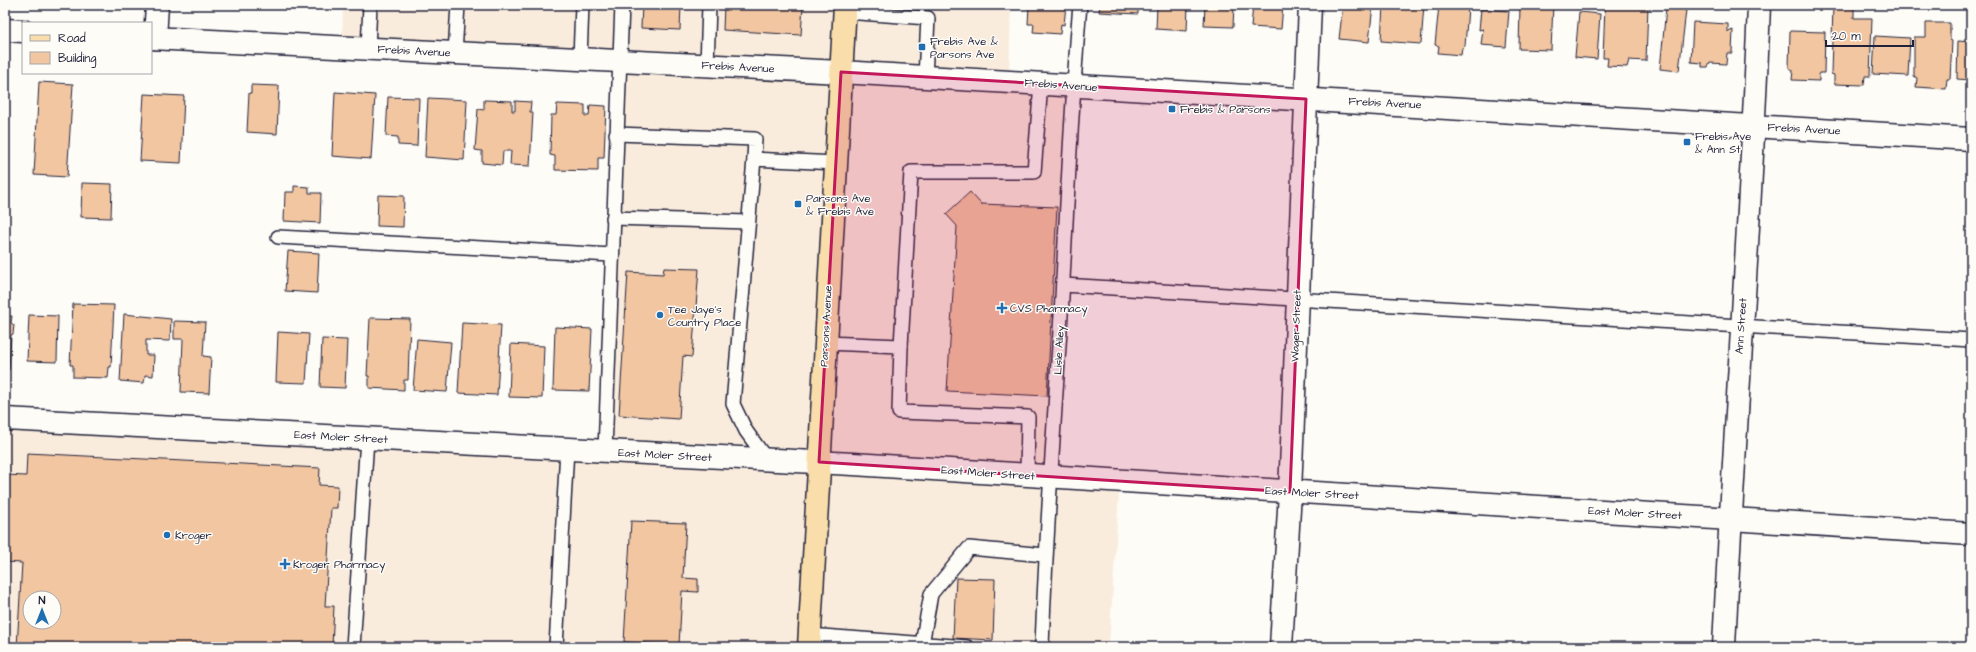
<svg xmlns="http://www.w3.org/2000/svg" width="1976" height="652" font-family="'Architects Daughter',sans-serif">
  <style>
    .built { fill: #faecdd; fill-rule: evenodd }
    .building { fill: #f2c6a1; stroke: #22223b; fill-rule: evenodd }
    .lines { fill: none; stroke-linecap: round; stroke-linejoin: round }
    .lane-casing { stroke: #22223b; stroke-width: 16 }
    .street-casing { stroke: #22223b; stroke-width: 25 }
    .secondary-casing { stroke: #22223b; stroke-width: 25 }
    .primary-casing { stroke: #22223b; stroke-width: 25 }
    .lane { stroke: #fdfcf7; stroke-width: 13 }
    .street { stroke: #fdfcf7; stroke-width: 22 }
    .secondary { stroke: #fdfcf7; stroke-width: 22 }
    .primary { stroke: #f9deab; stroke-width: 22 }
    .marked { fill: #c2185b; fill-opacity: 0.2; stroke: #c2185b; stroke-width: 3; stroke-linejoin: round }
    .poi-dot { fill: #1f6fb2; stroke: #fdfcf7; stroke-width: 1.5 }
    .labels { text-anchor: middle; dominant-baseline: central; stroke-width: 3; stroke-linejoin: round; paint-order: stroke }
    .poi-label { font-size: 11px; fill: #22223b; stroke: #fdfcf7; text-anchor: start }
    .street-label { font-size: 11px; fill: #22223b; stroke: #fdfcf7 }
  </style>
  <rect width="100%" height="100%" fill="#fdfcf7"/>
  <filter id="ink" filterUnits="userSpaceOnUse"><feTurbulence type="fractalNoise" baseFrequency=".025" numOctaves="2"/><feDisplacementMap in="SourceGraphic" scale="8" xChannelSelector="R" yChannelSelector="G"/><feConvolveMatrix kernelMatrix="1 2 1 2 8 2 1 2 1" color-interpolation-filters="sRGB"/></filter>
  <g filter="url(#ink)">
    <path class="built" d="M 343,5 L 1011,5 L 1009,78 L 1082,83 L 1057,477 L 1120,479 L 1109,647 L 5,647 L 5,421 L 604,450 L 620,68 L 342,42 ZM 30,598 L 54,598 L 54,622 L 30,622 Z"/>
    <g class="building">
      <path d="M 642,5 L 681,5 L 680,30 L 641,28 Z"/>
      <path d="M 724,5 L 803,5 L 801,35 L 723,30 Z"/>
      <path d="M 1029,5 L 1066,5 L 1064,25 L 1061,24 L 1060,34 L 1033,32 L 1034,24 L 1028,24 Z"/>
      <path d="M 1100,5 L 1138,5 L 1138,14 L 1099,12 Z"/>
      <path d="M 1157,5 L 1188,5 L 1187,31 L 1156,29 Z"/>
      <path d="M 1205,5 L 1234,5 L 1233,27 L 1204,26 Z"/>
      <path d="M 1253,5 L 1283,5 L 1281,29 L 1251,27 Z"/>
      <path d="M 1343,5 L 1373,5 L 1369,42 L 1339,39 Z"/>
      <path d="M 1383,5 L 1424,5 L 1421,44 L 1381,41 Z"/>
      <path d="M 1439,5 L 1468,8 L 1465,46 L 1462,48 L 1461,55 L 1438,53 L 1439,46 L 1435,45 Z"/>
      <path d="M 1520,5 L 1553,5 L 1551,50 L 1519,49 Z"/>
      <path d="M 1605,5 L 1648,5 L 1646,61 L 1629,60 L 1627,67 L 1607,66 L 1608,58 L 1603,58 Z"/>
      <path d="M 1833,5 L 1854,5 L 1854,18 L 1872,18 L 1870,76 L 1865,76 L 1864,85 L 1834,84 L 1834,75 L 1831,74 Z"/>
      <path d="M 1666,8 L 1686,10 L 1679,71 L 1660,69 Z"/>
      <path d="M 1481,9 L 1509,11 L 1506,47 L 1481,45 L 1483,29 L 1479,30 Z"/>
      <path d="M 1579,12 L 1600,14 L 1597,59 L 1575,57 Z"/>
      <path d="M 1693,22 L 1728,24 L 1728,32 L 1733,30 L 1732,53 L 1727,53 L 1726,64 L 1710,63 L 1708,67 L 1702,67 L 1702,63 L 1691,62 Z"/>
      <path d="M 1926,23 L 1950,23 L 1950,40 L 1952,41 L 1950,79 L 1947,79 L 1946,89 L 1916,87 L 1917,78 L 1914,76 L 1914,37 L 1926,37 Z"/>
      <path d="M 1790,31 L 1825,32 L 1824,73 L 1819,73 L 1819,81 L 1792,80 L 1793,70 L 1789,68 Z"/>
      <path d="M 1875,36 L 1910,38 L 1908,76 L 1873,74 Z"/>
      <path d="M 1958,41 L 1971,42 L 1971,80 L 1957,79 Z"/>
      <path d="M 39,82 L 73,84 L 67,177 L 34,175 Z"/>
      <path d="M 251,85 L 279,86 L 277,134 L 247,132 L 249,93 L 251,93 Z"/>
      <path d="M 335,92 L 375,95 L 371,159 L 332,156 Z"/>
      <path d="M 144,94 L 184,96 L 181,163 L 140,161 Z"/>
      <path d="M 388,97 L 419,98 L 417,146 L 398,145 L 398,137 L 386,136 Z"/>
      <path d="M 428,98 L 467,100 L 464,160 L 425,157 Z"/>
      <path d="M 484,100 L 512,101 L 512,111 L 515,111 L 515,101 L 531,102 L 530,112 L 533,112 L 530,166 L 510,165 L 511,151 L 503,151 L 502,165 L 482,163 L 482,151 L 475,150 L 478,109 L 484,110 Z"/>
      <path d="M 557,104 L 585,105 L 585,116 L 589,116 L 590,105 L 606,106 L 604,158 L 598,158 L 598,171 L 555,170 L 555,156 L 550,155 L 551,115 L 556,115 Z"/>
      <path d="M 82,183 L 112,184 L 111,218 L 81,217 Z"/>
      <path d="M 294,186 L 309,187 L 309,193 L 321,193 L 320,223 L 284,221 L 285,192 L 294,192 Z"/>
      <path d="M 970,192 L 981,204 L 1057,207 L 1047,396 L 947,391 L 957,226 L 946,214 Z"/>
      <path d="M 378,195 L 404,196 L 403,227 L 377,226 Z"/>
      <path d="M 288,251 L 319,253 L 317,293 L 285,291 Z"/>
      <path d="M 664,268 L 699,269 L 692,357 L 683,356 L 679,419 L 619,415 L 628,272 L 663,274 Z"/>
      <path d="M 73,304 L 114,305 L 111,367 L 109,367 L 108,378 L 73,377 L 73,365 L 70,365 Z"/>
      <path d="M 124,314 L 171,319 L 170,341 L 146,340 L 146,355 L 154,355 L 153,376 L 145,375 L 144,383 L 120,381 Z"/>
      <path d="M 29,315 L 58,316 L 57,362 L 27,361 Z"/>
      <path d="M 5,316 L 12,316 L 11,323 L 14,325 L 13,334 L 11,335 L 9,370 L 5,370 Z"/>
      <path d="M 370,318 L 410,319 L 408,380 L 404,380 L 404,390 L 369,388 L 369,376 L 367,376 Z"/>
      <path d="M 174,321 L 205,322 L 203,356 L 211,357 L 209,393 L 181,392 L 183,339 L 174,339 Z"/>
      <path d="M 462,323 L 501,325 L 497,395 L 458,393 Z"/>
      <path d="M 555,327 L 592,329 L 589,391 L 553,390 Z"/>
      <path d="M 278,332 L 309,334 L 306,383 L 276,382 Z"/>
      <path d="M 322,339 L 347,340 L 345,388 L 320,387 Z"/>
      <path d="M 417,339 L 451,342 L 447,392 L 413,390 Z"/>
      <path d="M 511,344 L 544,346 L 542,398 L 509,397 Z"/>
      <path d="M 27,453 L 320,468 L 319,485 L 338,486 L 337,508 L 331,508 L 325,606 L 334,606 L 332,647 L 17,647 L 22,563 L 5,562 L 5,475 L 26,476 ZM 30,598 L 54,598 L 54,622 L 30,622 Z"/>
      <path d="M 631,521 L 686,523 L 683,578 L 698,579 L 698,592 L 682,591 L 679,645 L 624,642 Z"/>
      <path d="M 956,578 L 995,579 L 993,640 L 953,638 Z"/>
    </g>
    <g class="lines">
      <g class="lane-casing">
        <g id="lane">
          <path d="M 845,12 L 928,18 L 925,77"/>
          <path d="M 368,49 L 370,5"/>
          <path d="M 455,53 L 458,5"/>
          <path d="M 580,59 L 582,5"/>
          <path d="M 707,66 L 709,5"/>
          <path d="M 616,134 L 755,139 L 754,159"/>
          <path d="M 613,218 L 748,222"/>
          <path d="M 278,237 L 612,255"/>
          <path d="M 1063,285 L 1971,340"/>
          <path d="M 825,343 L 901,346 L 911,172 L 1034,172 L 1041,83"/>
          <path d="M 901,346 L 899,412 L 1028,417 L 1027,476"/>
          <path d="M 605,451 L 622,5"/>
          <path d="M 767,460 L 746,431 L 733,404 L 754,159 L 836,163"/>
          <path d="M 809,635 L 967,647"/>
          <path d="M 922,644 L 931,594 L 969,548 L 1045,555"/>
          <path d="M 353,647 L 367,439"/>
          <path d="M 556,647 L 567,449"/>
          <path d="M 1042,647 C 1046,536 1054,425 1061,315 C 1067,211 1071,108 1080,5"/>
        </g>
      </g>
      <g class="street-casing">
        <g id="street">
          <path d="M 5,30 L 23,31"/>
          <path d="M 151,38 L 841,72"/>
          <path d="M 155,38 L 157,5"/>
          <path d="M 5,419 L 853,464 L 1971,534"/>
          <path d="M 1281,647 L 1290,492 L 1310,5"/>
          <path d="M 1724,647 C 1734,433 1751,219 1759,5"/>
        </g>
      </g>
      <g class="secondary-casing">
        <path id="secondary" d="M 841,72 L 1971,139"/>
      </g>
      <g class="primary-casing">
        <path id="primary" d="M 809,647 L 845,5"/>
      </g>
      <use href="#lane" class="lane"/>
      <use href="#street" class="street"/>
      <use href="#secondary" class="secondary"/>
      <use href="#primary" class="primary"/>
    </g>
  </g>
  <path class="marked" d="M 841,72 L 1306,99 L 1290,492 L 819,462 Z"/>
  <g class="poi-dot">
    <rect x="918" y="43" width="8" height="8" rx="2"/>
    <rect x="1168" y="105" width="8" height="8" rx="2"/>
    <rect x="1683" y="138" width="8" height="8" rx="2"/>
    <rect x="794" y="200" width="8" height="8" rx="2"/>
    <path d="M1000 302h4v4h4v4h-4v4h-4v-4h-4v-4h4z"/>
    <circle cx="660" cy="315" r="4"/>
    <circle cx="167" cy="535" r="4"/>
    <path d="M283 558h4v4h4v4h-4v4h-4v-4h-4v-4h4z"/>
  </g>
  <g class="labels">
    <g class="poi-label">
      <text x="930" y="41">Frebis Ave &amp;<tspan x="930" dy="13">Parsons Ave</tspan></text>
      <text x="1180" y="109">Frebis &amp; Parsons</text>
      <text x="1695" y="136">Frebis Ave<tspan x="1695" dy="13">&amp; Ann St</tspan></text>
      <text x="806" y="198">Parsons Ave<tspan x="806" dy="13">&amp; Frebis Ave</tspan></text>
      <text x="1010" y="308">CVS Pharmacy</text>
      <text x="668" y="309">Tee Jaye's<tspan x="668" dy="13">Country Place</tspan></text>
      <text x="175" y="535">Kroger</text>
      <text x="293" y="564">Kroger Pharmacy</text>
    </g>
    <g class="street-label">
      <text transform="translate(414 51) rotate(3)">Frebis Avenue</text>
      <text transform="translate(738 67) rotate(3)">Frebis Avenue</text>
      <text transform="translate(1061 85) rotate(4)">Frebis Avenue</text>
      <text transform="translate(1385 103) rotate(3)">Frebis Avenue</text>
      <text transform="translate(1804 129) rotate(3)">Frebis Avenue</text>
      <text transform="translate(826 326) rotate(-87)">Parsons Avenue</text>
      <text transform="translate(1296 326) rotate(-88)">Wager Street</text>
      <text transform="translate(1741 326) rotate(-86)">Ann Street</text>
      <text transform="translate(1059 350) rotate(-87)">Lisle Alley</text>
      <text transform="translate(341 437) rotate(3)">East Moler Street</text>
      <text transform="translate(665 455) rotate(3)">East Moler Street</text>
      <text transform="translate(988 473) rotate(4)">East Moler Street</text>
      <text transform="translate(1312 493) rotate(3)">East Moler Street</text>
      <text transform="translate(1635 513) rotate(3)">East Moler Street</text>
    </g>
  </g>
  <rect width="1976" height="652" fill="none" stroke="#fdfcf7" stroke-width="20"/>
  <rect x="10" y="10" width="1956" height="632" fill="none" stroke="#22223b" stroke-width="1.5" filter="url(#ink)"/>
  <rect x="22" y="22" width="130" height="52" fill="#fdfcf7" stroke="#a5a5ac"/>
  <rect x="30" y="35" width="20" height="6" fill="#f9deab" stroke="#a5a5ac"/>
  <text x="58" y="42" font-size="12" fill="#22223b">Road</text>
  <rect x="30" y="52" width="20" height="12" fill="#f2c6a1" stroke="#a5a5ac"/>
  <text x="58" y="62" font-size="12" fill="#22223b">Building</text>
  <g transform="translate(42 610)"><circle r="19" fill="#fdfcf7" stroke="#a5a5ac"/>
  <path d="M0-3L7 15L0 10L-7 15Z" fill="#1f6fb2"/>
  <text y="-6" font-size="11" font-weight="bold" text-anchor="middle" fill="#22223b">N</text>
  </g>
  <path d="M1826 40v6h87v-6" fill="none" stroke="#22223b" stroke-width="2"/>
  <text x="1832" y="40" font-size="12" fill="#22223b" stroke="#fdfcf7" stroke-width="3" paint-order="stroke">20 m</text>
</svg>
